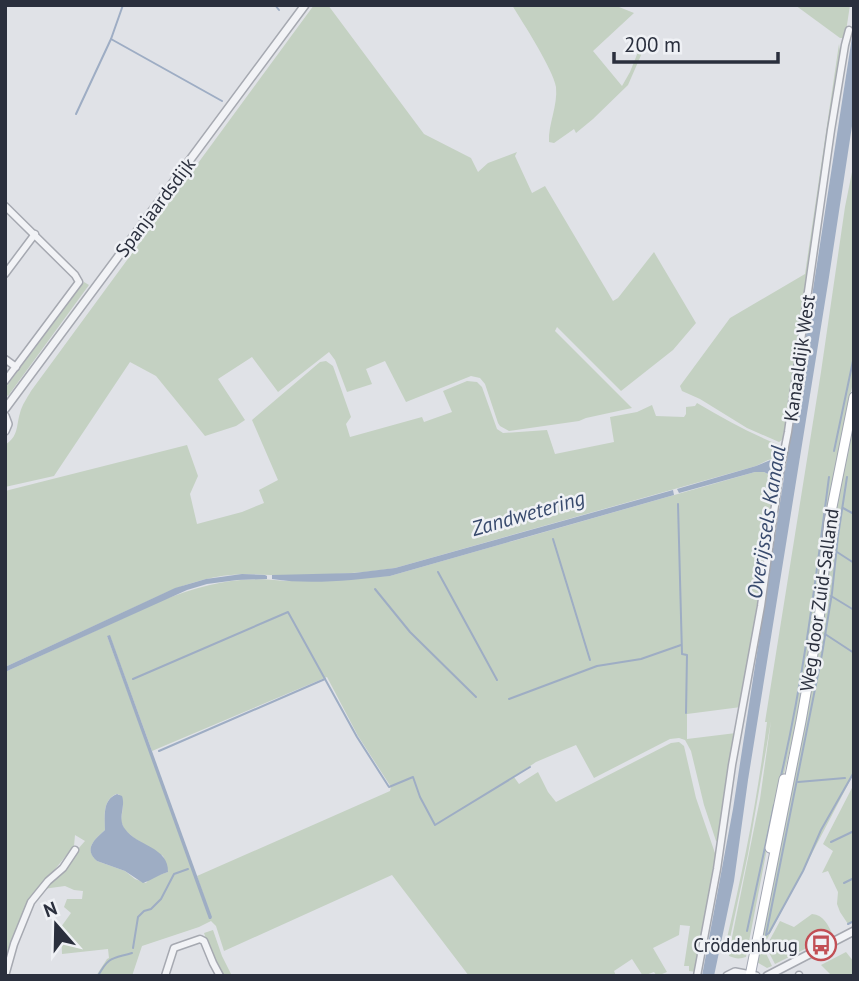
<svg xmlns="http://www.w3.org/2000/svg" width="859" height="981" font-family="'PT Sans',sans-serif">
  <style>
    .green { fill: #c4d1c2; fill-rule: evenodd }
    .water { fill: #9eadc4 }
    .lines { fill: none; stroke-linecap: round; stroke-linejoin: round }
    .stream { stroke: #9eadc4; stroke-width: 2 }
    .minor-casing { stroke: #a6a9b1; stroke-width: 9 }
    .tertiary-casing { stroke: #a6a9b1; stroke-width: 10 }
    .primary-casing { stroke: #a0a5b2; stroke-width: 11 }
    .minor { stroke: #f2f3f6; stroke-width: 6 }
    .tertiary { stroke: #f2f3f6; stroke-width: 7 }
    .primary { stroke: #fff; stroke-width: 9 }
    .labels { text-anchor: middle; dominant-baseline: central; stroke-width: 5; stroke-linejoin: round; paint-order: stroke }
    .street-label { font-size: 19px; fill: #2a2f3d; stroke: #eff1f5 }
    .poi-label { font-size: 19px; fill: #2a2f3d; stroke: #eff1f5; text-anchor: end }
    .water-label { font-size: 21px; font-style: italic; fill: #384a6d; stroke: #eff1f5 }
  </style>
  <rect width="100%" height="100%" fill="#e0e2e7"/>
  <g class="green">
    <path d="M 314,5 L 328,5 L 424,134 L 471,158 L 478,172 L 488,163 L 517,152 L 515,156 L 532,193 L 545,186 L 613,301 L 618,298 L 654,252 L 696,323 L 673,350 L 621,391 L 557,327 L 555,331 L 632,408 L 586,418 L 579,421 L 509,431 L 500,426 L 498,423 L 485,384 L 480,378 L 471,376 L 406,402 L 385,361 L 366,369 L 372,384 L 347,392 L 335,360 L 329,352 L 278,392 L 252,357 L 218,379 L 245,420 L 236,426 L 205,436 L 156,376 L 130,362 L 54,476 L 5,487 L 5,445 C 19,436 16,426 20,413 C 22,405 27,398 31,391 Z"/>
    <path d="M 512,5 L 614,5 L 634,13 L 593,51 L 622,86 L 630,72 L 638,52 L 642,53 L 628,85 L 593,119 L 576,133 L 574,129 L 554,143 L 549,142 C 548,124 558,106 556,87 C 553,69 523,23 512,5 Z"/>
    <path d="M 795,5 L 850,5 L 845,38 L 840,38 Z"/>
    <path d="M 839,44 L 841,58 L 783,439 L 779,442 L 747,428 L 700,399 L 682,391 L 680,386 L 730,318 L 805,274 Z"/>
    <path d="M 854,162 L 854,377 L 829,501 L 813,636 L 794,732 L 770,833 L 746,957 C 740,959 736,959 729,956 L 729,952 L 760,799 L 771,721 L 748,854 L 727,952 L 725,955 L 727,938 C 744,866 758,795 767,722 L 765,722 L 821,372 L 845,207 Z"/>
    <path d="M 84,282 L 89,285 L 8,396 L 5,394 L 6,387 Z"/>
    <path d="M 326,361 L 333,366 L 351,417 L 346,424 L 350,437 L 422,417 L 424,422 L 452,412 L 443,391 L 467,381 L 477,382 L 482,387 L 497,429 L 503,433 L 547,430 L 555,454 L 614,442 L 610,417 L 637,412 L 652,405 L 656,416 L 684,417 L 686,414 L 686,407 L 695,406 L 697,403 C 723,418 749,433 777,444 L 779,445 L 777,458 L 768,460 L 756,466 L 395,568 C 354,575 312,575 271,575 C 262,575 253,574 244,574 C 216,575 190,582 165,593 L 5,667 L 5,491 L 187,445 L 198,476 L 190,494 L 197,524 L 242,512 L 264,503 L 259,490 L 278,480 L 252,420 L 320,362 Z"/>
    <path d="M 854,416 L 854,773 L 764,945 L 764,949 L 772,966 L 767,968 L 755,961 L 820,642 L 837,505 Z"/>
    <path d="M 755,472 L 764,472 L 774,477 L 777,476 L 741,707 L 687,714 L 687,739 L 736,733 L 719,842 L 716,841 L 704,805 L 691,751 L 685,740 L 679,738 L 670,739 L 594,778 L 576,745 L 536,762 L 514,777 L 519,784 L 538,772 L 548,792 L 556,802 L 671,743 L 679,742 L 684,746 L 696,798 L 716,856 L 696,972 L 689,971 L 689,966 L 684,966 L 690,926 L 680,925 L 679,935 L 653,948 L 667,972 L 657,976 L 654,972 L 643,976 L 632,959 L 614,971 L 616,976 L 469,976 L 392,875 L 224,951 L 216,926 L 211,921 L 199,927 L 142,946 L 132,976 L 96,976 L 107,959 L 109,958 L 108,949 L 62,954 L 61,927 L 71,913 L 64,907 L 67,899 L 82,899 L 83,891 L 74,890 L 65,886 L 43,889 L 85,841 L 75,835 L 74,846 L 28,902 L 8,961 L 5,959 L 5,672 L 163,600 C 202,584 242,575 284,581 L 390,576 ZM 107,636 L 110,636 L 152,751 L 327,677 L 358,736 L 391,787 L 390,791 L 197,876 L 211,917 ZM 116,794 L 119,794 L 123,805 L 121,821 L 124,829 L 134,838 L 163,856 L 168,872 L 150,878 L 146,883 L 135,879 L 125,871 L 97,861 C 83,849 95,839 105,830 C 105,816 102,801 116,794 Z"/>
    <path d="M 854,784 L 854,921 L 848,924 L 840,912 L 837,904 L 838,892 L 828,871 L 822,873 L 833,851 L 823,844 Z"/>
    <path d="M 812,914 C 824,915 828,925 833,935 L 775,964 L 766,947 L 780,921 L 794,927 Z"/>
    <path d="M 213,930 L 222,956 L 232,976 L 222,976 L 213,959 L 204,933 Z"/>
    <path d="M 846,952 L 854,962 L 854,976 L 832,976 L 821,965 Z"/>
  </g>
  <g class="water">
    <path d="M 854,24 L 854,113 L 829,277 L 748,780 L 734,881 L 714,976 L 702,976 L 733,809 L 784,477 L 775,475 L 774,477 L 764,472 L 755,472 L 679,493 L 677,489 L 756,466 L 773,459 L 780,459 L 779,462 L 776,462 L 775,470 L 785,471 Z"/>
    <path d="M 673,490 L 674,495 L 390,576 C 352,580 311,585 272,579 L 272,575 L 354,573 L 395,568 Z"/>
    <path d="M 242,574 L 265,575 L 267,576 L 267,579 L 237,580 L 207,584 L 187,590 L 5,672 L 5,667 L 175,588 L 206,579 Z"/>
    <path d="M 110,635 L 212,917 L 211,919 L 209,919 L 107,636 Z"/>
    <path d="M 117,794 L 122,796 C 126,807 117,818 125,829 C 137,846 169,847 168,872 C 158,875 152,880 143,883 L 125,871 L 97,861 C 83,849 95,839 105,830 C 105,816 102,800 117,794 Z"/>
  </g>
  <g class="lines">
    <g class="stream">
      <path d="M 275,5 L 279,10"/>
      <path d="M 111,39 L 222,101"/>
      <path d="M 76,114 L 111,39 L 123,5"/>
      <path d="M 853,448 L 854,446"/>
      <path d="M 834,451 L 854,356"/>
      <path d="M 847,477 L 838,536 L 832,593 L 822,654 L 766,935 L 769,933 L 803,871 L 821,830 L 854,772"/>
      <path d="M 678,504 L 682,654 L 687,655 L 686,713"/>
      <path d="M 843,508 L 854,514"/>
      <path d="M 553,539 L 590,660"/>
      <path d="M 837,552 L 854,563"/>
      <path d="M 438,572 L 497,680"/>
      <path d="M 375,589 L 410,632 L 476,697"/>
      <path d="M 831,596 L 854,610"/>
      <path d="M 825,634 L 854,653"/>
      <path d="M 133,679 L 288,612 L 357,737 L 389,787 L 413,777 L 420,797 L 435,825 L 530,767"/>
      <path d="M 509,699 L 597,666 L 641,659 L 681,645"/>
      <path d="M 159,751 L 325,679"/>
      <path d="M 781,776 C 804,677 816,577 829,477"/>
      <path d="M 798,782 L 845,778"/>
      <path d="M 831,842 L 854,831"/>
      <path d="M 844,883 L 854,878"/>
      <path d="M 848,924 L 854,921"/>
      <path d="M 747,931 L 774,805"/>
      <path d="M 133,948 L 138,917 L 144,911 L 151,909 L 161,899 L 174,874 L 188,869"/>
      <path d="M 98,976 C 109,956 112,959 132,953"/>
    </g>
    <g class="minor-casing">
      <g id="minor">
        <path d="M 5,206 L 75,275 L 79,282 L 5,381"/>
        <path d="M 5,274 L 35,234"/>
        <path d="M 5,359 L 16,367"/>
        <path d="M 799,975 L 799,976"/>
        <path d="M 5,976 L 14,944 L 31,902 L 48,881 L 63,868 L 75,850"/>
        <path d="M 165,976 L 174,948 L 200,939 L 204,941 L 213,963 L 220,976"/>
        <path d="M 697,976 L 717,869 L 732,765 L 761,606 L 779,477 L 788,432 L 831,130 L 845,45 L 849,30"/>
      </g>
    </g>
    <g class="tertiary-casing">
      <g id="tertiary">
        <path d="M 5,409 L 305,5"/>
        <path d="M 5,416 L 8,424 L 5,431"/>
        <path d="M 727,976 L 735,972 L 756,976"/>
        <path d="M 767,976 L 854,931"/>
      </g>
    </g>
    <g class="primary-casing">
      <g id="primary">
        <path d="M 770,848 L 784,779"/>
        <path d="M 750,976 L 801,721 L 819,620 L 829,522 L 854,397"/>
      </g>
    </g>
    <use href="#minor" class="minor"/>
    <use href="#tertiary" class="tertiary"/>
    <use href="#primary" class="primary"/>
  </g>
  <defs>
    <g id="bus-ring" transform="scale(1.575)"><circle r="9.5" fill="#eff1f5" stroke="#c24f55" stroke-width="1.5"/><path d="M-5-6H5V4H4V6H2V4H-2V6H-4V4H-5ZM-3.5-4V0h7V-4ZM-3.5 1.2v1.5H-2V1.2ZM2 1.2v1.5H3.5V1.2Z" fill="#c24f55"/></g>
  </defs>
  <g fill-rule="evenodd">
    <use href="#bus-ring" x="821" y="945"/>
  </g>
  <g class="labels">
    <g class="street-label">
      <text transform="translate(155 207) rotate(-53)">Spanjaardsdijk</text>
      <text transform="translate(799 358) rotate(-82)">Kanaaldijk West</text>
      <text transform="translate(819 600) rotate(-82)">Weg door Zuid-Salland</text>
    </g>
    <g class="poi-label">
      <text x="798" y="945">Cröddenbrug</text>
    </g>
    <g class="water-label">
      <text transform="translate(528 513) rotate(-16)">Zandwetering</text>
      <text transform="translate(766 522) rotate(-81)">Overijssels Kanaal</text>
    </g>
  </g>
  <rect width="859" height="981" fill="none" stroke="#2a2f3d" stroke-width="14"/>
  <g transform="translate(56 925) rotate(340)" stroke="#eff1f5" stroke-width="5" paint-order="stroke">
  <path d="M0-5L12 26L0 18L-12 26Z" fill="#2a2f3d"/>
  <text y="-10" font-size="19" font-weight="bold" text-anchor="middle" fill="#2a2f3d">N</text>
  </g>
  <path d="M614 52v10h164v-10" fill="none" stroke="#2a2f3d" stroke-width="3.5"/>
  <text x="624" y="52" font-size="21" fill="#2a2f3d" stroke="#eff1f5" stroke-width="5" paint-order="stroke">200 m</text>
</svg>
